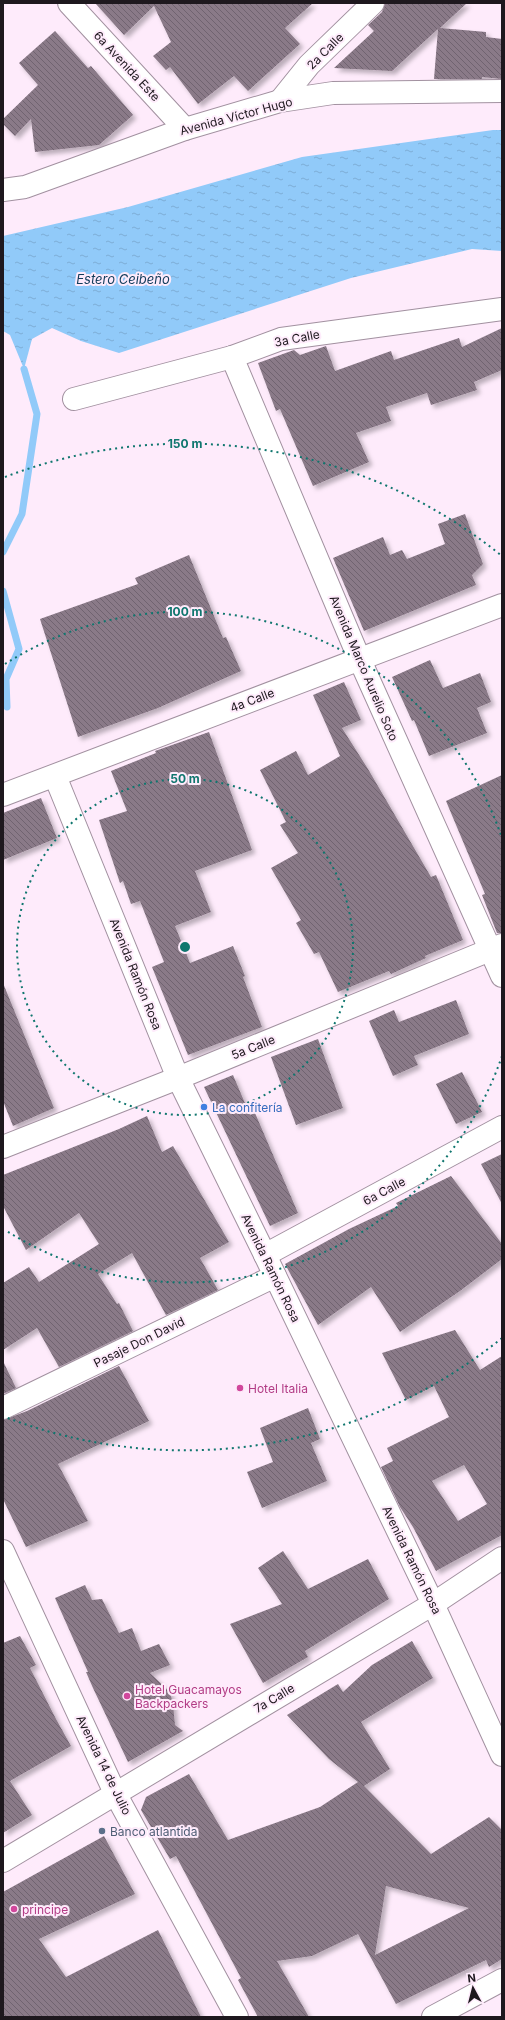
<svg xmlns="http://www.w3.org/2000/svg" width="505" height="2020" font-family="Inter,sans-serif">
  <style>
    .water { fill: url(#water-ripples) }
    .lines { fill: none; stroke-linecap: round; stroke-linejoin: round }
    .stream { stroke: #91caf9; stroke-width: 7 }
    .building { fill: url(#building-back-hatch); fill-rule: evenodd; filter: url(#shadow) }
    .minor-casing { stroke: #a291a0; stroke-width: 24 }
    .minor { stroke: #fff; stroke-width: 22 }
    .ring { fill: none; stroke: #0f766e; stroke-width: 2; stroke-dasharray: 2 4 }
    .shop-dot { fill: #3f7fe0; stroke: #feebfb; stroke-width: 1.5 }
    .hotel-dot { fill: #d1479c; stroke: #feebfb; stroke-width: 1.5 }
    .service-dot { fill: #5c6f8a; stroke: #feebfb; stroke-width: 1.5 }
    .labels { text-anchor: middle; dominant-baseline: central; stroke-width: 4; stroke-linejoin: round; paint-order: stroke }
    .street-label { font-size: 12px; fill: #1e181e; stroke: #feebfb }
    .shop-label { font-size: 12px; fill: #366cbe; stroke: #feebfb; text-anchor: start }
    .hotel-label { font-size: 12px; fill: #b23c85; stroke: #feebfb; text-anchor: start }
    .service-label { font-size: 12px; fill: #4e5e75; stroke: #feebfb; text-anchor: start }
    .water-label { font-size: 13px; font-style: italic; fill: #113c5b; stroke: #feebfb }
    .centre { fill: #0f766e; stroke: #feebfb; stroke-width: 2 }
    .ring-label { font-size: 12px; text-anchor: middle; font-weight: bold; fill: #0f766e; stroke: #feebfb; stroke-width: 4; stroke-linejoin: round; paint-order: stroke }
  </style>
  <defs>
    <pattern id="water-ripples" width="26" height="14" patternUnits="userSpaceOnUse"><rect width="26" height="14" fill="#91caf9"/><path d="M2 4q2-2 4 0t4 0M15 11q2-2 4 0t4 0" fill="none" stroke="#7dadd5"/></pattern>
    <pattern id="building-back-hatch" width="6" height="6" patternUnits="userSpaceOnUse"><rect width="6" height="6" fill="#8a7a88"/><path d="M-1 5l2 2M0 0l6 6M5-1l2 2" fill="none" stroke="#70636f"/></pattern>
    <filter id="shadow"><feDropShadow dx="3.5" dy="3.5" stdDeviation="2" flood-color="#0004"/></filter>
  </defs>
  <rect width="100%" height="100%" fill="#feebfb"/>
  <path class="water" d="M 493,130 L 502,130 L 502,251 L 472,249 L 351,278 L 119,353 L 81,341 L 52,328 L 32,339 L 24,369 L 10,335 L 3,331 L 3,236 L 128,207 L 302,157 Z"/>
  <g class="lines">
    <g class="stream">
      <path d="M 3,552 L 22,514 L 37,414 L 24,369"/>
      <path d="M 3,591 L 19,649 L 6,679 L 7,707"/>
    </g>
  </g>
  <g class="building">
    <path d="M 95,3 L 313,3 L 285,28 L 300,44 L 248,91 L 234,76 L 198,104 L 170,67 L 166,70 L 153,56 L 171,42 L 154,6 L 124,35 Z"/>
    <path d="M 385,3 L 467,3 L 440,28 L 486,32 L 486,37 L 502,39 L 502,79 L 482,77 L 482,79 L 434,79 L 438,29 L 392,71 L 334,68 L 374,31 L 368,25 L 382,12 Z"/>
    <path d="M 55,31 L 88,68 L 91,66 L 133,115 L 99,145 L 35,152 L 31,119 L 15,136 L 3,124 L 3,119 L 38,85 L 19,63 Z"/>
    <path d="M 502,328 L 502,370 L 474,382 L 477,390 L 431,405 L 427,393 L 386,407 L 391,421 L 356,433 L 369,462 L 313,486 L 280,409 L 276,411 L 258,363 L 294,350 L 300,355 L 326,346 L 335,371 L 391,351 L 394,360 L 459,338 L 462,347 Z"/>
    <path d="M 465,514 L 483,564 L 472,575 L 476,585 L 364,631 L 333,558 L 383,537 L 390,555 L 402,550 L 407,559 L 445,544 L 438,524 Z"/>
    <path d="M 189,555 L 223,638 L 226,637 L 241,671 L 158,708 L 78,737 L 40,619 L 138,584 L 135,578 Z"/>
    <path d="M 430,660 L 443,688 L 480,673 L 491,702 L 477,708 L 487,733 L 429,756 L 414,720 L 412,721 L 392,677 Z"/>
    <path d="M 344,682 L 361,720 L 342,728 L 368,769 L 431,877 L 436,875 L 463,940 L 425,956 L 426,958 L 391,974 L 389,971 L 338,992 L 319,952 L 314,954 L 296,923 L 301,920 L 271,868 L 298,853 L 280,825 L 286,822 L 260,770 L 296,751 L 308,775 L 340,756 L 313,695 Z"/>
    <path d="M 209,732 L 252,850 L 195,871 L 211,912 L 175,926 L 190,963 L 233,946 L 245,976 L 243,977 L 262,1027 L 188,1055 L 152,967 L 164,962 L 140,901 L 131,904 L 123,881 L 120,883 L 99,820 L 127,811 L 111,771 L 156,753 L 155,751 Z"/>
    <path d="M 502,775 L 502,933 L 497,933 L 482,895 L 485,894 L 446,801 Z"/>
    <path d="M 41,798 L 57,838 L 3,860 L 3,813 Z"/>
    <path d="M 3,983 L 54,1108 L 13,1126 L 3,1101 Z"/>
    <path d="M 456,1000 L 469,1034 L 414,1056 L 418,1065 L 393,1076 L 369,1021 L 394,1010 L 399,1022 Z"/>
    <path d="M 318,1039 L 343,1108 L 296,1125 L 271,1057 Z"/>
    <path d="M 462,1072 L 482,1112 L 456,1124 L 436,1084 Z"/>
    <path d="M 233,1075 L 250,1115 L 255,1113 L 298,1213 L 270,1226 L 204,1087 Z"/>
    <path d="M 147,1116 L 162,1152 L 173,1146 L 229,1242 L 200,1258 L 218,1290 L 166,1315 L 132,1253 L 98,1274 L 117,1304 L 119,1303 L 133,1331 L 59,1367 L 37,1328 L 3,1350 L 3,1283 L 29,1267 L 39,1282 L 99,1244 L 79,1213 L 26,1250 L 3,1206 L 3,1175 L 119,1129 Z"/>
    <path d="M 502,1154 L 502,1204 L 481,1164 Z"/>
    <path d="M 451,1176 L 502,1244 L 502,1259 L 460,1291 L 400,1332 L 371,1287 L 318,1325 L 285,1264 L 349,1229 L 398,1206 L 396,1203 Z"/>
    <path d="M 455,1330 L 480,1370 L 502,1356 L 502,1535 L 436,1571 L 413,1527 L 400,1507 L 381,1467 L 393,1461 L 387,1448 L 449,1417 L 434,1386 L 406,1400 L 382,1353 ZM 464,1465 L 487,1504 L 458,1521 L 432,1481 Z"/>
    <path d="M 3,1361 L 16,1388 L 3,1394 Z"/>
    <path d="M 119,1366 L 149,1421 L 58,1464 L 88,1521 L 26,1547 L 3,1499 L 3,1420 L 27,1411 Z"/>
    <path d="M 308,1408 L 320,1439 L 311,1443 L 327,1481 L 262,1508 L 247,1472 L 273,1462 L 260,1428 Z"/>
    <path d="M 283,1551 L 308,1589 L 368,1559 L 389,1599 L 305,1651 L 308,1657 L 263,1683 L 230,1624 L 282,1604 L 258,1568 Z"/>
    <path d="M 85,1585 L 92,1600 L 102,1599 L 119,1633 L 132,1628 L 141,1651 L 159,1644 L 170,1665 L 150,1673 L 170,1692 L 173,1704 L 175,1725 L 183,1731 L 128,1762 L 93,1688 L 86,1672 L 88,1672 L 55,1598 Z"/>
    <path d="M 20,1636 L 36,1665 L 30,1668 L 56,1719 L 71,1746 L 10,1781 L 32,1815 L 3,1833 L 3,1643 Z"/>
    <path d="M 412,1641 L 433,1678 L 361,1722 L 390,1769 L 364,1786 L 431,1854 L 489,1817 L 502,1830 L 502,1959 L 489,1967 L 486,1960 L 396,2004 L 358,1934 L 312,1956 L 277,1961 L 309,2017 L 258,2017 L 238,1980 L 241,1978 L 176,1856 L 170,1859 L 141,1810 L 146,1797 L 189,1774 L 228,1840 L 320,1807 L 358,1782 L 329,1759 L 287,1715 L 338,1684 L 343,1692 L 372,1665 ZM 386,1886 L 469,1908 L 375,1955 Z"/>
    <path d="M 104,1836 L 135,1894 L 39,1939 L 66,1977 L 158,1930 L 201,2017 L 3,2017 L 3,1892 Z"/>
  </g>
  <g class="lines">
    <g class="minor-casing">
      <g id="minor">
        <path d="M 69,3 L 185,129"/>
        <path d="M 280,101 L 309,65 L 373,3"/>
        <path d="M 3,190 L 25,187 L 185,129 L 280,101 L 333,93 L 502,91"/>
        <path d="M 232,357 L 359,658 L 502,976"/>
        <path d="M 74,399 L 232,357 L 281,339 L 502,309"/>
        <path d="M 55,776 L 178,1078 L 265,1255 L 433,1604 L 502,1755"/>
        <path d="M 3,795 L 502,605"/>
        <path d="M 3,1147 L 178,1078 L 502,945"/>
        <path d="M 265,1255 L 502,1127"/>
        <path d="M 3,1408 L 275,1276"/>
        <path d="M 3,1551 L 115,1793 L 237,2017"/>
        <path d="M 3,1861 L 433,1604 L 502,1558"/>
        <path d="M 433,2017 L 502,1980"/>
      </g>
    </g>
    <use href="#minor" class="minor"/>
  </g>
  <g class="ring">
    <circle cx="185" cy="947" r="168"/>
    <path d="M502 1056A335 335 0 0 1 5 1230M5 664A335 335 0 0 1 502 838"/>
    <path d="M502 1338A503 503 0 0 1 5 1417M5 477A503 503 0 0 1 502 556"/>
  </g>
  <circle class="shop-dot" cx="204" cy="1107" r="4"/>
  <g class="hotel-dot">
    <circle cx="240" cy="1388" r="4"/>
    <circle cx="127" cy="1696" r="4"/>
    <circle cx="14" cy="1909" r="4"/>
  </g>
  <circle class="service-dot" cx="102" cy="1831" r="4"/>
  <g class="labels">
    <g class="street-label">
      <text transform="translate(325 51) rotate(-45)">2a Calle</text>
      <text transform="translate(127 66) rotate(47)">6a Avenida Este</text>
      <text transform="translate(236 116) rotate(-15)">Avenida Víctor Hugo</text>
      <text transform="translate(297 338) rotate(-11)">3a Calle</text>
      <text transform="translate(364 668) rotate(67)">Avenida Marco Aurelio Soto</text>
      <text transform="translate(252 700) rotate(-21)">4a Calle</text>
      <text transform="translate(136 974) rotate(68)">Avenida Ramón Rosa</text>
      <text transform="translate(253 1047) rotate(-22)">5a Calle</text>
      <text transform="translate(384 1191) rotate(-28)">6a Calle</text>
      <text transform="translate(271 1268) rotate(64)">Avenida Ramón Rosa</text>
      <text transform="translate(139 1342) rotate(-26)">Pasaje Don David</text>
      <text transform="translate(412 1560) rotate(64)">Avenida Ramón Rosa</text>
      <text transform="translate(274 1698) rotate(-31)">7a Calle</text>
      <text transform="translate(104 1765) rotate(64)">Avenida 14 de Julio</text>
    </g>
    <g class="shop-label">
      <text x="212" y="1107">La confitería</text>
    </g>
    <g class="hotel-label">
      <text x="248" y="1388">Hotel Italia</text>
      <text x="135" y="1689">Hotel Guacamayos<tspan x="135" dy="14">Backpackers</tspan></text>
      <text x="22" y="1909">principe</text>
    </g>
    <g class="service-label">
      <text x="110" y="1831">Banco atlantida</text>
    </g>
    <g class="water-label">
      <text x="123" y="279">Estero Ceibeño</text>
    </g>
  </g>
  <circle cx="185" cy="947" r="6" class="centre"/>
  <g class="ring-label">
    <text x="185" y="448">150 m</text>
    <text x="185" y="616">100 m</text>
    <text x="185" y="783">50 m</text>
  </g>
  <rect width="505" height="2020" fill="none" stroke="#1e181e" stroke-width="8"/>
  <g transform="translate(473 1988) rotate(353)" stroke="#feebfb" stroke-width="3" paint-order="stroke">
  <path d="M0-3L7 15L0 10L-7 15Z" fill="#1e181e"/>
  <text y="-6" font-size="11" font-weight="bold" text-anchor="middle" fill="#1e181e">N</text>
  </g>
</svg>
